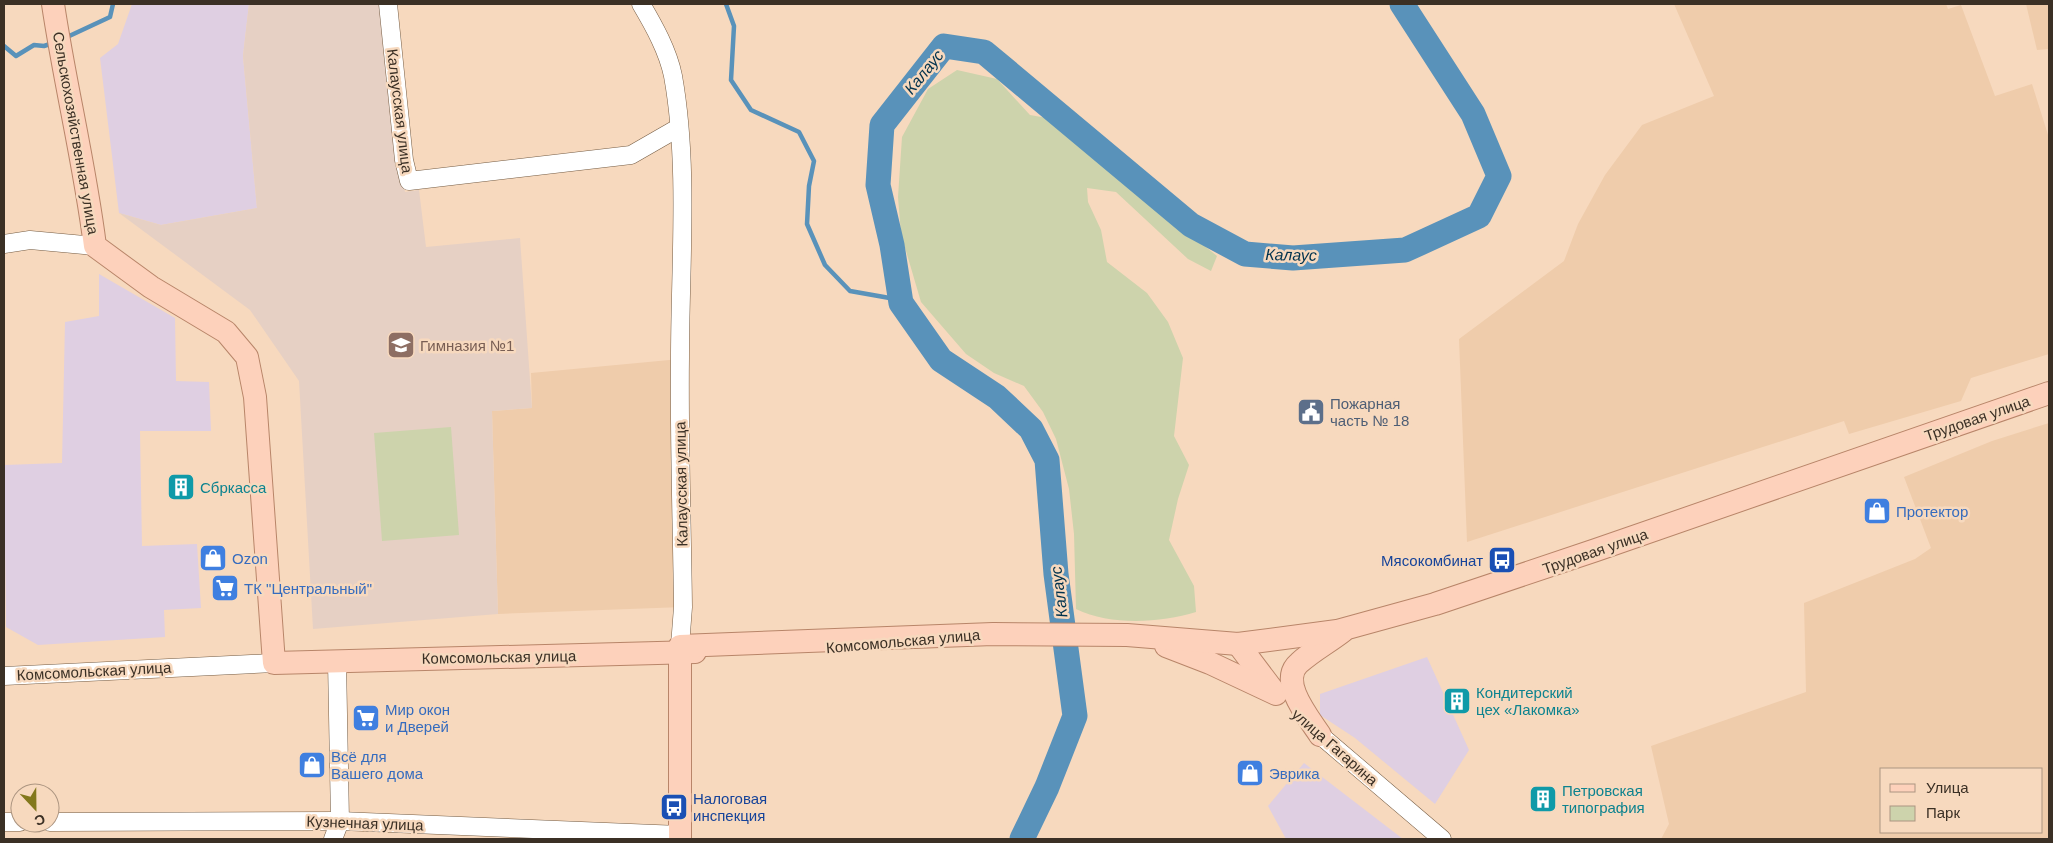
<svg xmlns="http://www.w3.org/2000/svg" width="2053" height="843" font-family="Arial,sans-serif">
  <style>
    .commercial { fill: #dfcfe2 }
    .built { fill: #efccab; fill-rule: evenodd }
    .education { fill: #e6d0c4 }
    .green { fill: #cdd3ac }
    .lines { fill: none; stroke-linecap: round; stroke-linejoin: round }
    .stream { stroke: #5992ba; stroke-width: 4.5 }
    .river { stroke: #5992ba; stroke-width: 25 }
    .minor-casing { stroke: #755c43; stroke-width: 19 }
    .major-casing { stroke: #b88569; stroke-width: 24 }
    .minor { stroke: #fff; stroke-width: 18 }
    .major { stroke: #fdd1bb; stroke-width: 22 }
    .labels { text-anchor: middle; dominant-baseline: central; stroke-width: 5; stroke-linejoin: round; paint-order: stroke }
    .street-label { font-size: 15px; fill: #3b3025; stroke: #f7d9be }
    .education-label { font-size: 15px; fill: #785e54; stroke: #f7d9be; text-anchor: start }
    .service-label { font-size: 15px; fill: #4e5e75; stroke: #f7d9be; text-anchor: start }
    .culture-label { font-size: 15px; fill: #0d838f; stroke: #f7d9be; text-anchor: start }
    .shop-label { font-size: 15px; fill: #366cbe; stroke: #f7d9be; text-anchor: start }
    .transit-label { font-size: 15px; fill: #164399; stroke: #f7d9be; text-anchor: end }
    .water-label { font-size: 16px; font-style: italic; fill: #02334e; stroke: #f7d9be }
  </style>
  <rect width="100%" height="100%" fill="#f7d9be"/>
  <g class="commercial">
    <path d="M 132,4 L 249,4 L 243,56 L 257,208 L 161,225 L 119,213 L 100,58 L 118,44 Z"/>
    <path d="M 99,274 L 175,318 L 176,381 L 209,382 L 211,431 L 140,431 L 142,546 L 197,544 L 201,608 L 164,610 L 165,637 L 38,645 L 6,627 L 4,465 L 62,463 L 65,322 L 99,316 Z"/>
    <path d="M 1427,657 L 1469,750 L 1435,804 L 1355,738 L 1320,715 L 1320,694 Z"/>
    <path d="M 1304,763 L 1403,839 L 1286,839 L 1268,806 Z"/>
  </g>
  <g class="built">
    <path d="M 1674,4 L 1946,4 L 1948,9 L 1961,5 L 1995,96 L 2032,84 L 2049,138 L 2049,354 L 1971,378 L 1961,401 L 1849,434 L 1844,421 L 1467,542 L 1459,339 L 1564,261 L 1578,224 L 1605,175 L 1642,125 L 1714,96 Z"/>
    <path d="M 2026,4 L 2049,4 L 2049,49 L 2037,50 Z"/>
    <path d="M 680,359 L 683,607 L 498,614 L 492,411 L 532,408 L 531,373 Z"/>
    <path d="M 2049,423 L 2049,839 L 1661,839 L 1669,824 L 1651,746 L 1806,692 L 1804,603 L 1915,559 L 1931,548 L 1904,477 L 1992,441 ZM 2042,769 L 2042,832 L 1882,832 L 1882,769 Z"/>
  </g>
  <path class="education" d="M 249,4 L 381,4 L 397,158 L 405,192 L 419,190 L 426,247 L 520,238 L 532,408 L 492,411 L 498,614 L 313,629 L 299,381 L 250,310 L 119,213 L 161,225 L 257,208 L 243,56 Z"/>
  <g class="green">
    <path d="M 957,70 L 997,79 L 1030,115 L 1047,118 L 1217,256 L 1211,271 L 1188,259 L 1116,192 L 1087,188 L 1088,202 L 1101,230 L 1107,262 L 1147,293 L 1168,322 L 1183,358 L 1174,436 L 1189,465 L 1178,499 L 1169,540 L 1194,586 L 1196,612 C 1160,623 1111,626 1076,609 L 1074,534 L 1069,489 L 1056,439 L 1043,412 L 1024,386 L 994,373 L 966,354 L 921,302 L 901,234 L 898,197 L 902,137 L 928,89 Z"/>
    <path d="M 451,427 L 459,535 L 382,541 L 374,433 Z"/>
  </g>
  <g class="lines">
    <g class="stream">
      <path d="M 726,4 L 734,26 L 731,80 L 751,110 L 799,132 L 814,161 L 809,186 L 807,224 L 825,265 L 850,291 L 901,300"/>
      <path d="M 65,38 L 110,17 L 113,4"/>
      <path d="M 4,46 L 16,56 L 34,45 L 44,46 L 53,43"/>
    </g>
    <path class="river" d="M 1022,839 L 1047,787 L 1075,716 L 1056,574 L 1047,460 L 1031,429 L 997,397 L 941,360 L 901,303 L 892,245 L 878,185 L 882,125 L 944,46 L 984,52 L 1191,225 L 1245,254 L 1293,258 L 1405,250 L 1479,216 L 1499,176 L 1473,114 L 1402,4"/>
    <g class="minor-casing">
      <g id="minor">
        <path d="M 388,4 L 404,160 L 409,181 L 631,155 L 678,128"/>
        <path d="M 641,4 C 654,26 668,51 673,76 C 689,165 680,267 680,357 C 679,440 682,524 683,607 L 680,646"/>
        <path d="M 4,244 L 30,240 L 95,246"/>
        <path d="M 4,676 L 274,663"/>
        <path d="M 1320,735 L 1442,839"/>
        <path d="M 4,822 L 20,822"/>
        <path d="M 50,822 L 340,821 L 680,835"/>
        <path d="M 333,839 L 340,821 L 337,661"/>
      </g>
    </g>
    <g class="major-casing">
      <g id="major">
        <path d="M 53,4 C 65,85 85,165 95,246 L 151,287 L 226,332 L 247,357 L 255,397 L 274,663 L 695,652"/>
        <path d="M 1238,644 L 1272,689"/>
        <path d="M 1166,646 L 1210,663 L 1276,694"/>
        <path d="M 1320,735 C 1309,718 1278,681 1299,663 C 1312,651 1329,642 1343,631"/>
        <path d="M 680,839 L 680,646 L 993,634 L 1127,635 L 1238,644 L 1337,631 L 1435,604 L 1596,550 L 2049,393"/>
      </g>
    </g>
    <use href="#minor" class="minor"/>
    <use href="#major" class="major"/>
  </g>
  <defs>
    <g id="school-square" transform="scale(1.4375)"><rect x="-9" y="-9" width="18" height="18" rx="4" fill="#8d6e63" stroke="#f7d9be"/><path d="M0-5L7-2L0 1L-7-2ZM-4 1L0 2.5L4 1V4Q0 6-4 4Z" fill="#fff"/></g>
    <g id="civic-square" transform="scale(1.4375)"><rect x="-9" y="-9" width="18" height="18" rx="4" fill="#5c6f8a" stroke="#f7d9be"/><path d="M-.6-6.5H3V-4.5H.6V-3L4-1V1h2V6H-6V1h2V-1L-.6-3ZM-1.2 2.5V6h2.4V2.5Z" fill="#fff"/></g>
    <g id="building-square" transform="scale(1.4375)"><rect x="-9" y="-9" width="18" height="18" rx="4" fill="#0f9aa8" stroke="#f7d9be"/><path d="M-4-6H4V6H1V3H-1V6H-4ZM-2.5-4.3h1.7v1.8h-1.7ZM.8-4.3h1.7v1.8H.8ZM-2.5-1h1.7V.8h-1.7ZM.8-1h1.7V.8H.8Z" fill="#fff"/></g>
    <g id="shop-square" transform="scale(1.4375)"><rect x="-9" y="-9" width="18" height="18" rx="4" fill="#3f7fe0" stroke="#f7d9be"/><path d="M-5-2.5h2.3a2.7 3.5 0 0 1 5.4 0H5L5.5 6h-11ZM-1.5-2.5h3a1.5 2.3 0 0 0-3 0Z" fill="#fff"/></g>
    <g id="bus-square" transform="scale(1.4375)"><rect x="-9" y="-9" width="18" height="18" rx="4" fill="#1a4fb4" stroke="#f7d9be"/><path d="M-5-6H5V4H4V6H2V4H-2V6H-4V4H-5ZM-3.5-4V0h7V-4ZM-3.5 1.2v1.5H-2V1.2ZM2 1.2v1.5H3.5V1.2Z" fill="#fff"/></g>
    <g id="supermarket-square" transform="scale(1.4375)"><rect x="-9" y="-9" width="18" height="18" rx="4" fill="#3f7fe0" stroke="#f7d9be"/><path d="M-6-5.5h2.5l.6 2H6L4.5 2H-2.5L-4.4-4H-6ZM-1.5 3.2a1.3 1.3 0 1 0 .1 0ZM3 3.2a1.3 1.3 0 1 0 .1 0Z" fill="#fff"/></g>
  </defs>
  <g fill-rule="evenodd">
    <use href="#school-square" x="401" y="345"/>
    <use href="#civic-square" x="1311" y="412"/>
    <use href="#building-square" x="181" y="487"/>
    <use href="#shop-square" x="1877" y="511"/>
    <use href="#shop-square" x="213" y="558"/>
    <use href="#bus-square" x="1502" y="560"/>
    <use href="#supermarket-square" x="225" y="588"/>
    <use href="#building-square" x="1457" y="701"/>
    <use href="#supermarket-square" x="366" y="718"/>
    <use href="#shop-square" x="312" y="765"/>
    <use href="#shop-square" x="1250" y="773"/>
    <use href="#building-square" x="1543" y="799"/>
    <use href="#bus-square" x="674" y="807"/>
  </g>
  <g class="labels">
    <g class="street-label">
      <text transform="translate(400 111) rotate(83)">Калаусская улица</text>
      <text transform="translate(76 133) rotate(80)">Сельскохозяйственная улица</text>
      <text transform="translate(1977 418) rotate(-19)">Трудовая улица</text>
      <text transform="translate(681 484) rotate(-91)">Калаусская улица</text>
      <text transform="translate(1595 551) rotate(-19)">Трудовая улица</text>
      <text transform="translate(903 641) rotate(-5)">Комсомольская улица</text>
      <text transform="translate(499 657) rotate(-1)">Комсомольская улица</text>
      <text transform="translate(94 671) rotate(-3)">Комсомольская улица</text>
      <text transform="translate(1335 747) rotate(41)">улица Гагарина</text>
      <text transform="translate(365 823) rotate(2)">Кузнечная улица</text>
    </g>
    <g class="education-label">
      <text x="420" y="345">Гимназия №1</text>
    </g>
    <g class="service-label">
      <text x="1330" y="403">Пожарная<tspan x="1330" dy="17">часть № 18</tspan></text>
    </g>
    <g class="culture-label">
      <text x="200" y="487">Сбркасса</text>
      <text x="1476" y="692">Кондитерский<tspan x="1476" dy="17">цех «Лакомка»</tspan></text>
      <text x="1562" y="790">Петровская<tspan x="1562" dy="17">типография</tspan></text>
    </g>
    <g class="shop-label">
      <text x="1896" y="511">Протектор</text>
      <text x="232" y="558">Ozon</text>
      <text x="244" y="588">ТК "Центральный"</text>
      <text x="385" y="709">Мир окон<tspan x="385" dy="17">и Дверей</tspan></text>
      <text x="331" y="756">Всё для<tspan x="331" dy="17">Вашего дома</tspan></text>
      <text x="1269" y="773">Эврика</text>
    </g>
    <g class="transit-label">
      <text x="1483" y="560">Мясокомбинат</text>
      <text x="693" y="798" text-anchor="start">Налоговая<tspan x="693" dy="17">инспекция</tspan></text>
    </g>
    <g class="water-label">
      <text transform="translate(924 72) rotate(-51)">Калаус</text>
      <text transform="translate(1291 255) rotate(1)">Калаус</text>
      <text transform="translate(1059 592) rotate(-97)">Калаус</text>
    </g>
  </g>
  <rect width="2053" height="843" fill="none" stroke="#3b3025" stroke-width="10"/>
  <rect x="1880" y="768" width="162" height="65" fill="#f7d9be" stroke="#ac9581"/>
  <rect x="1890" y="784" width="25" height="8" fill="#fdd1bb" stroke="#ac9581"/>
  <text x="1926" y="793" font-size="15" fill="#3b3025">Улица</text>
  <rect x="1890" y="806" width="25" height="15" fill="#cdd3ac" stroke="#ac9581"/>
  <text x="1926" y="818" font-size="15" fill="#3b3025">Парк</text>
  <g transform="translate(35 808) rotate(158)"><circle r="24" fill="#f7d9be" stroke="#ac9581"/>
  <path d="M0-4L9 19L0 12L-9 19Z" fill="#83781c"/>
  <text y="-8" font-size="14" font-weight="bold" text-anchor="middle" fill="#3b3025">С</text>
  </g>
</svg>
